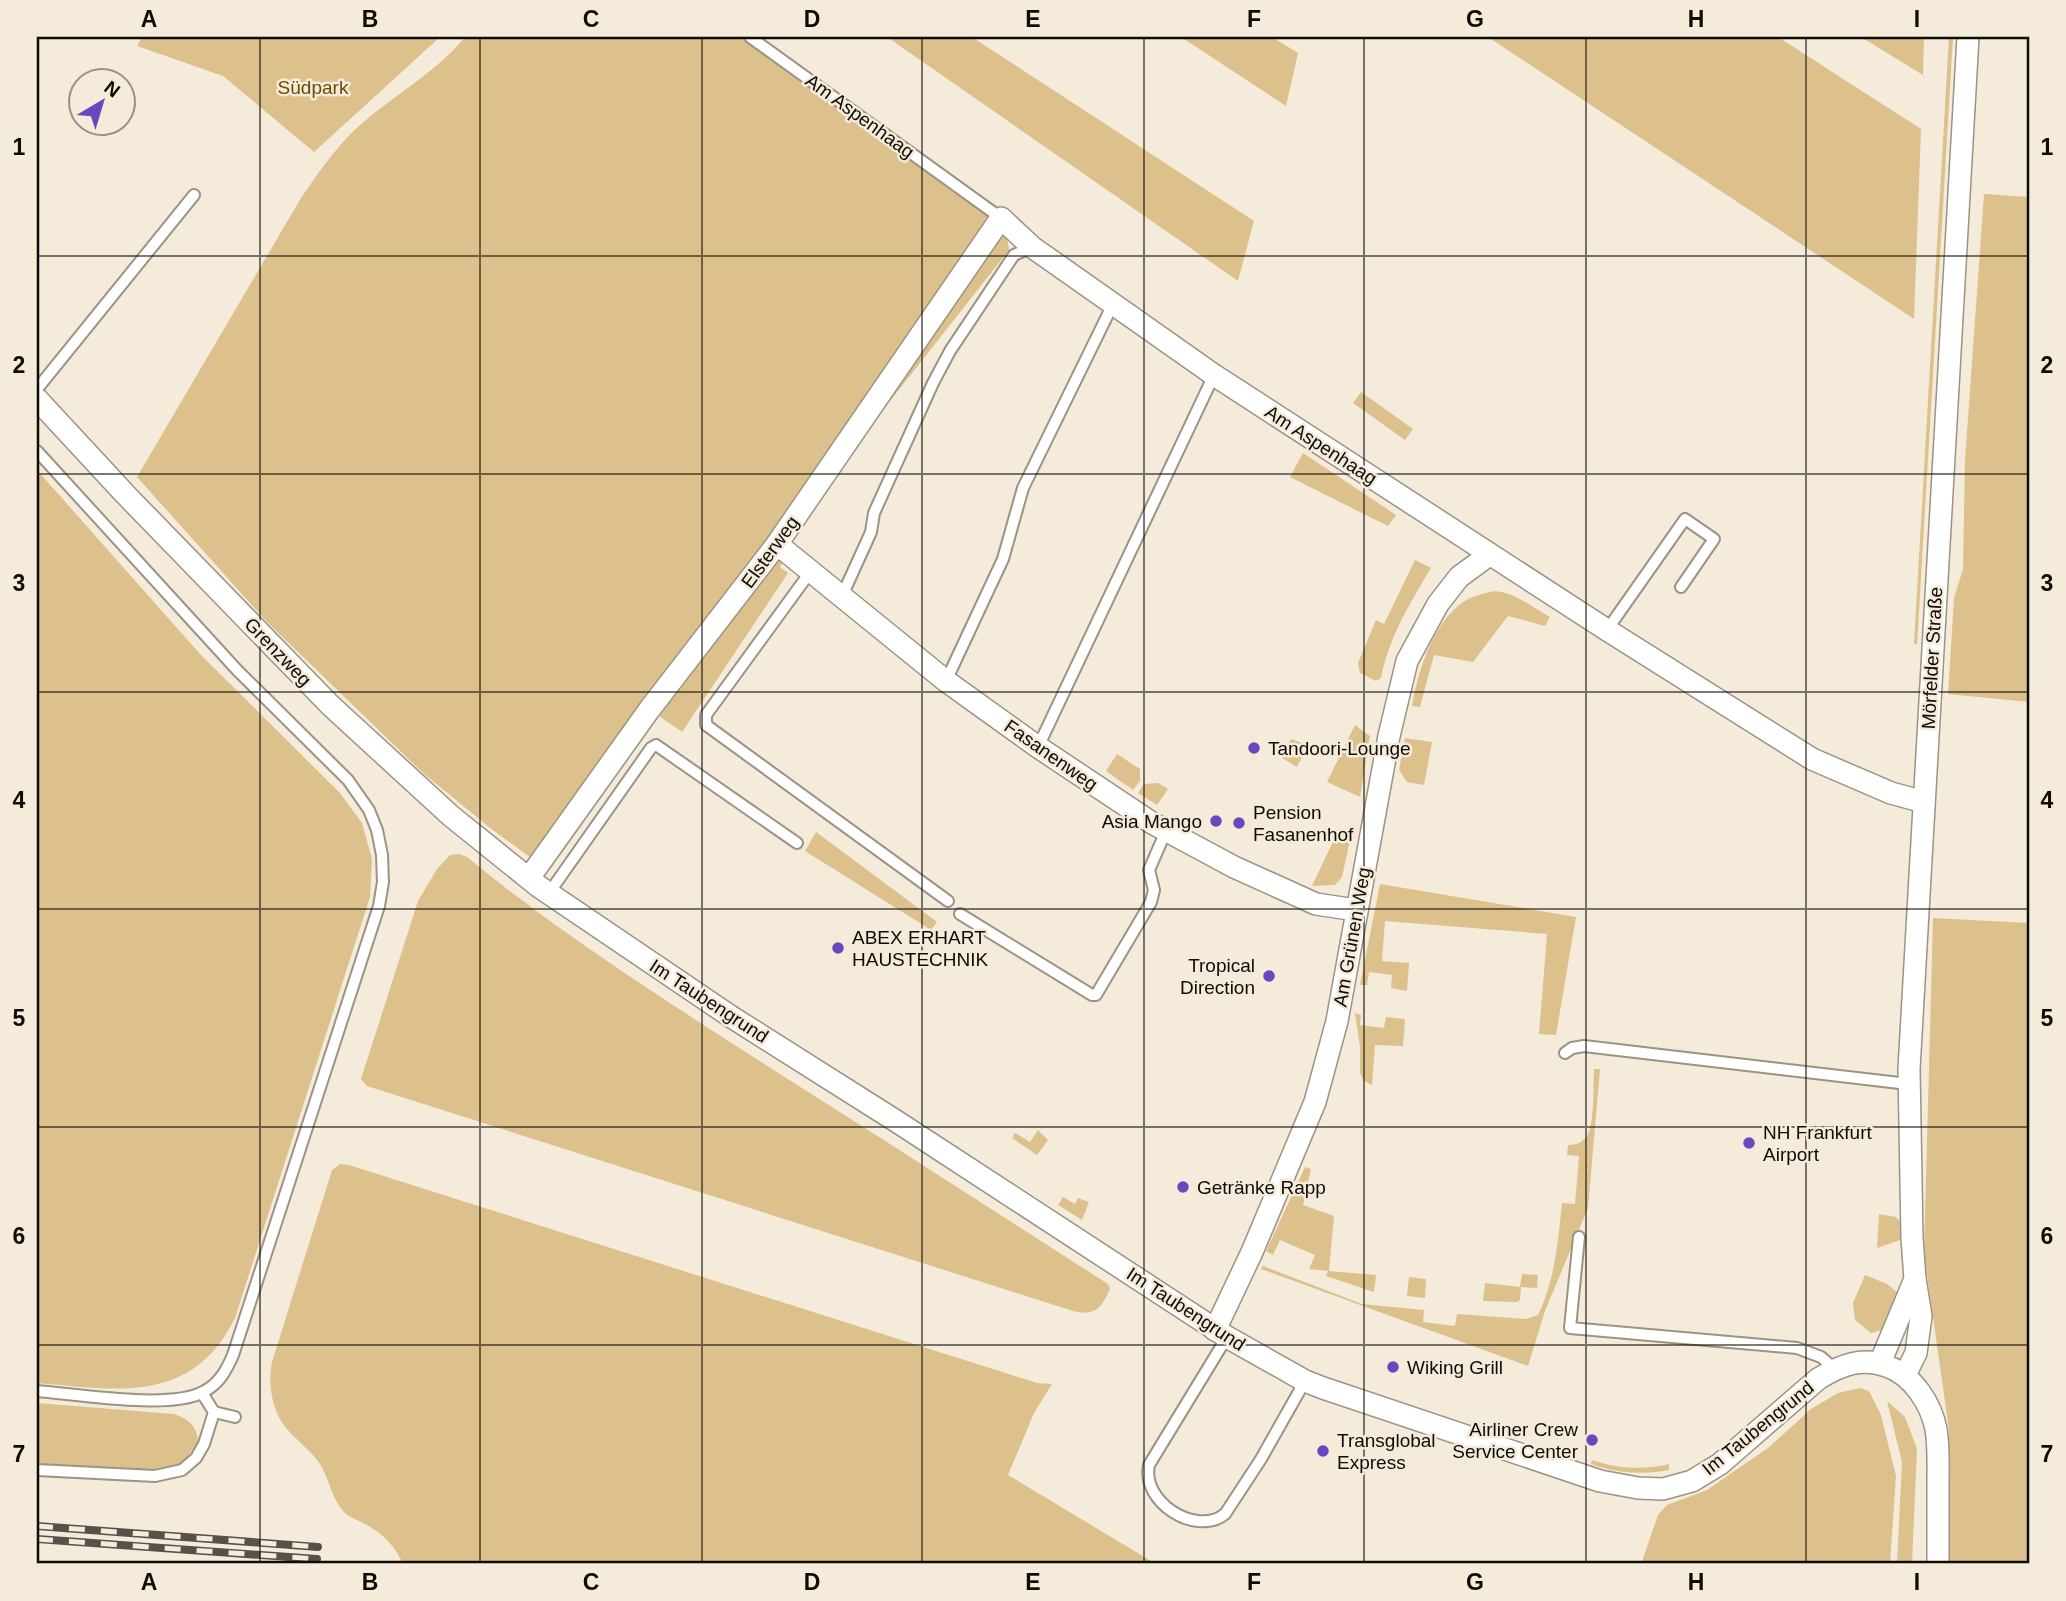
<svg xmlns="http://www.w3.org/2000/svg" width="2066" height="1601" font-family="Arial,sans-serif">
  <style>
    .green { fill: #ddc18c }
    .lines { fill: none; stroke-linecap: round; stroke-linejoin: round }
    .service-casing { stroke: #9b9383; stroke-width: 14 }
    .minor-casing { stroke: #9b9383; stroke-width: 24 }
    .service { stroke: #fff; stroke-width: 10 }
    .minor { stroke: #fff; stroke-width: 21 }
    .rail-casing { stroke: #565249; stroke-width: 8 }
    .rail { stroke: #f4ebda; stroke-width: 5; stroke-dasharray: 16; stroke-linecap: butt }
    .grid { fill: none; stroke: #0f0c07; stroke-width: 2; stroke-opacity: 0.55 }
    .poi-dot { fill: #6b47bf; stroke: #f4ebda; stroke-width: 2.5 }
    .labels { text-anchor: middle; dominant-baseline: central; stroke-width: 5; stroke-linejoin: round; paint-order: stroke }
    .park-label { font-size: 19px; fill: #6a4c00; stroke: #f4ebda }
    .street-label { font-size: 19px; fill: #0f0c07; stroke: #f4ebda }
    .poi-label { font-size: 19px; fill: #0f0c07; stroke: #f4ebda; text-anchor: start }
    .neatline { fill: none; stroke: #0f0c07; stroke-width: 2.5 }
    .grid-label { font-size: 23px; text-anchor: middle; font-weight: bold; fill: #0f0c07 }
  </style>
  <rect width="100%" height="100%" fill="#f4ebda"/>
  <g class="green">
    <path d="M 142,37 L 440,37 L 314,152 L 223,76 L 137,46 Z"/>
    <path d="M 465,37 L 739,37 L 995,222 L 1006,231 L 1009,250 L 831,476 L 774,553 L 783,561 L 780,567 L 788,573 L 682,732 L 659,716 L 549,871 L 490,828 L 423,773 L 268,623 L 137,477 L 301,198 C 318,173 336,147 358,127 C 392,96 436,73 465,37 Z"/>
    <path d="M 887,37 L 972,37 L 1254,221 L 1238,281 Z"/>
    <path d="M 1181,37 L 1272,37 L 1298,53 L 1286,106 Z"/>
    <path d="M 1488,37 L 1778,37 L 1921,129 L 1914,319 Z"/>
    <path d="M 1861,37 L 1924,37 L 1923,75 Z"/>
    <path d="M 1949,37 L 1953,37 L 1917,645 L 1914,643 Z"/>
    <path d="M 1984,194 L 2029,197 L 2029,702 L 1948,694 L 1954,598 L 1963,569 L 1965,460 Z"/>
    <path d="M 1361,392 L 1413,429 L 1405,440 L 1353,403 Z"/>
    <path d="M 1303,453 L 1396,515 L 1388,526 L 1290,477 Z"/>
    <path d="M 37,470 L 200,654 L 340,793 L 362,823 L 372,859 L 370,897 L 235,1318 C 192,1405 118,1390 37,1383 Z"/>
    <path d="M 1415,560 L 1431,568 C 1410,603 1389,637 1381,678 L 1376,681 L 1360,673 L 1358,663 L 1376,620 L 1384,624 Z"/>
    <path d="M 1494,591 C 1514,592 1532,607 1550,617 L 1545,626 L 1508,616 L 1473,662 L 1434,655 L 1420,707 L 1412,706 C 1418,672 1431,629 1458,606 C 1468,597 1481,594 1494,591 Z"/>
    <path d="M 1355,725 L 1370,736 L 1360,797 L 1327,782 Z"/>
    <path d="M 1405,738 L 1432,742 L 1424,785 L 1407,782 L 1399,770 Z"/>
    <path d="M 1291,739 L 1308,745 L 1297,767 L 1282,758 Z"/>
    <path d="M 1117,754 L 1140,769 L 1140,781 L 1133,790 L 1106,771 Z"/>
    <path d="M 1158,783 L 1168,789 L 1157,805 L 1138,793 L 1144,784 Z"/>
    <path d="M 1339,829 L 1351,836 L 1342,877 L 1335,885 L 1312,886 Z"/>
    <path d="M 816,832 L 937,922 L 931,930 L 805,851 Z"/>
    <path d="M 459,854 L 467,857 C 563,936 668,1002 772,1069 C 884,1140 996,1212 1108,1284 L 1110,1289 C 1101,1309 1095,1316 1073,1311 L 367,1086 L 361,1079 L 418,901 L 437,869 L 450,855 Z"/>
    <path d="M 1380,884 L 1576,917 L 1556,1035 L 1539,1034 L 1547,934 L 1385,921 L 1382,961 L 1409,963 L 1407,991 L 1391,988 L 1392,975 L 1369,972 L 1367,985 L 1360,985 Z"/>
    <path d="M 1933,918 L 2029,923 L 2029,1564 L 1947,1564 L 1949,1430 L 1924,1253 Z"/>
    <path d="M 1355,1013 L 1361,1015 L 1360,1025 L 1384,1028 L 1386,1017 L 1405,1019 L 1403,1046 L 1375,1045 L 1372,1085 L 1364,1081 L 1360,1073 L 1360,1047 Z"/>
    <path d="M 1594,1069 L 1600,1069 L 1588,1208 L 1545,1311 L 1528,1366 L 1261,1269 L 1263,1266 L 1362,1304 L 1424,1310 L 1423,1322 L 1455,1326 L 1457,1314 L 1526,1319 L 1538,1315 C 1555,1280 1558,1242 1562,1203 L 1575,1204 L 1579,1156 L 1567,1155 L 1568,1145 C 1575,1145 1582,1143 1587,1136 C 1595,1122 1593,1086 1594,1069 Z"/>
    <path d="M 1038,1130 L 1048,1140 L 1037,1155 L 1012,1138 L 1015,1133 L 1030,1142 Z"/>
    <path d="M 340,1164 L 349,1165 L 1037,1383 L 1052,1384 L 1034,1413 L 1008,1475 L 1156,1564 L 403,1564 C 395,1545 381,1532 363,1523 C 357,1520 349,1517 344,1512 C 332,1499 329,1479 320,1464 C 310,1449 294,1439 283,1424 C 271,1406 268,1382 272,1362 L 332,1170 Z"/>
    <path d="M 1305,1167 L 1311,1169 L 1303,1205 L 1334,1216 L 1329,1271 L 1376,1275 L 1374,1292 L 1326,1276 L 1328,1271 L 1309,1269 L 1315,1255 L 1280,1240 L 1273,1255 L 1266,1251 Z"/>
    <path d="M 1063,1197 L 1075,1204 L 1078,1198 L 1089,1202 L 1082,1220 L 1058,1205 Z"/>
    <path d="M 1879,1214 L 1896,1217 L 1901,1223 L 1900,1240 L 1877,1248 Z"/>
    <path d="M 1522,1274 L 1538,1275 L 1537,1288 L 1521,1287 L 1520,1300 L 1517,1302 L 1483,1301 L 1485,1283 L 1520,1287 Z"/>
    <path d="M 1865,1275 L 1887,1284 L 1899,1294 L 1891,1317 L 1882,1330 L 1871,1333 L 1855,1320 L 1853,1303 Z"/>
    <path d="M 1409,1277 L 1426,1279 L 1425,1298 L 1407,1296 Z"/>
    <path d="M 1860,1388 L 1869,1391 L 1881,1415 L 1896,1476 L 1890,1564 L 1641,1564 L 1658,1515 L 1667,1505 L 1707,1490 L 1768,1448 L 1811,1409 L 1838,1393 Z"/>
    <path d="M 1887,1401 L 1905,1417 L 1917,1449 L 1912,1564 L 1897,1564 L 1902,1462 Z"/>
    <path d="M 37,1403 L 174,1414 C 189,1419 197,1426 198,1442 L 183,1463 L 164,1471 L 37,1464 Z"/>
    <path d="M 1592,1460 C 1617,1469 1644,1470 1669,1464 L 1669,1470 C 1642,1475 1616,1473 1591,1464 Z"/>
  </g>
  <g class="lines">
    <g class="service-casing">
      <g id="service">
        <path d="M 750,37 L 1001,218"/>
        <path d="M 37,389 L 194,195"/>
        <path d="M 37,451 L 237,670 L 348,780 L 369,810 L 377,830 L 382,855 L 383,882 L 379,906 L 233,1355 C 226,1371 219,1384 203,1392 C 170,1410 76,1394 37,1391"/>
        <path d="M 811,571 L 706,715 L 706,725 L 948,901"/>
        <path d="M 842,596 L 871,532 L 874,513 L 933,383 L 950,351 L 1014,255 L 1032,247"/>
        <path d="M 1607,630 L 1685,519 L 1714,539 L 1681,587"/>
        <path d="M 946,681 L 1003,559 L 1023,488 L 1113,304"/>
        <path d="M 1038,747 L 1214,375"/>
        <path d="M 549,893 L 651,748 L 656,745 L 797,843"/>
        <path d="M 960,914 L 1092,995 L 1096,995 L 1151,902 L 1154,890 L 1149,870 L 1166,831"/>
        <path d="M 1565,1053 L 1572,1048 L 1584,1046 L 1908,1084"/>
        <path d="M 1579,1237 L 1570,1328 L 1797,1348 L 1821,1357 L 1835,1369"/>
        <path d="M 1227,1337 L 1149,1465 C 1141,1502 1196,1537 1225,1514 L 1261,1459 L 1305,1381"/>
        <path d="M 214,1412 L 235,1417"/>
        <path d="M 37,1470 L 155,1476 L 182,1470 L 196,1458 L 204,1444 L 214,1412 L 202,1393"/>
      </g>
    </g>
    <g class="minor-casing">
      <g id="minor">
        <path d="M 37,399 L 125,494 L 330,705 L 451,816 L 538,886 L 730,1016 L 896,1121 L 1227,1337 L 1305,1381 L 1323,1388 L 1600,1481 L 1638,1488 L 1663,1489 L 1692,1481 L 1720,1464 L 1818,1379 C 1841,1365 1862,1356 1889,1367 C 1913,1376 1931,1404 1936,1429 C 1939,1447 1938,1466 1938,1483 C 1938,1510 1938,1537 1938,1564"/>
        <path d="M 777,544 L 946,681 L 1038,747 L 1152,823 L 1234,867 L 1316,904 L 1356,910"/>
        <path d="M 529,878 L 649,710 L 777,544 L 1001,218 L 1032,247 L 1214,375 L 1607,630 L 1812,759 L 1891,793 L 1924,802"/>
        <path d="M 1215,1330 L 1252,1252 L 1315,1102 L 1337,1021 L 1389,736 L 1407,661 L 1438,604 L 1459,577 L 1489,555"/>
        <path d="M 1880,1363 L 1915,1279"/>
        <path d="M 1905,1375 L 1916,1353 L 1921,1316 L 1915,1279 L 1912,1238 L 1909,1069 L 1968,37"/>
      </g>
    </g>
    <use href="#service" class="service"/>
    <use href="#minor" class="minor"/>
    <g class="rail-casing">
      <g id="rail">
        <path d="M 37,1526 L 318,1547"/>
        <path d="M 37,1539 L 317,1559"/>
      </g>
    </g>
    <use href="#rail" class="rail"/>
  </g>
  <path class="grid" d="M 260,37 L 260,1564M 480,37 L 480,1564M 702,37 L 702,1564M 922,37 L 922,1564M 1144,37 L 1144,1564M 1364,37 L 1364,1564M 1586,37 L 1586,1564M 1806,37 L 1806,1564M 37,256 L 2029,256M 37,474 L 2029,474M 37,692 L 2029,692M 37,909 L 2029,909M 37,1127 L 2029,1127M 37,1345 L 2029,1345"/>
  <g class="poi-dot">
    <circle cx="1254" cy="748" r="7"/>
    <circle cx="1216" cy="821" r="7"/>
    <circle cx="1239" cy="823" r="7"/>
    <circle cx="838" cy="948" r="7"/>
    <circle cx="1269" cy="976" r="7"/>
    <circle cx="1749" cy="1143" r="7"/>
    <circle cx="1183" cy="1187" r="7"/>
    <circle cx="1393" cy="1367" r="7"/>
    <circle cx="1592" cy="1440" r="7"/>
    <circle cx="1323" cy="1451" r="7"/>
  </g>
  <g class="labels">
    <g class="park-label">
      <text x="313" y="87">Südpark</text>
    </g>
    <g class="street-label">
      <text transform="translate(860 116) rotate(36)">Am Aspenhaag</text>
      <text transform="translate(1321 445) rotate(33)">Am Aspenhaag</text>
      <text transform="translate(770 552) rotate(-54)">Elsterweg</text>
      <text transform="translate(278 652) rotate(46)">Grenzweg</text>
      <text transform="translate(1932 658) rotate(-87)">Mörfelder Straße</text>
      <text transform="translate(1051 755) rotate(35)">Fasanenweg</text>
      <text transform="translate(1352 937) rotate(-80)">Am Grünen Weg</text>
      <text transform="translate(709 1001) rotate(33)">Im Taubengrund</text>
      <text transform="translate(1186 1309) rotate(33)">Im Taubengrund</text>
      <text transform="translate(1758 1428) rotate(-39)">Im Taubengrund</text>
    </g>
    <g class="poi-label">
      <text x="1268" y="748">Tandoori-Lounge</text>
      <text x="1253" y="812">Pension<tspan x="1253" dy="22">Fasanenhof</tspan></text>
      <text x="1202" y="821" text-anchor="end">Asia Mango</text>
      <text x="852" y="937">ABEX ERHART<tspan x="852" dy="22">HAUSTECHNIK</tspan></text>
      <text x="1255" y="965" text-anchor="end">Tropical<tspan x="1255" dy="22">Direction</tspan></text>
      <text x="1763" y="1132">NH Frankfurt<tspan x="1763" dy="22">Airport</tspan></text>
      <text x="1197" y="1187">Getränke Rapp</text>
      <text x="1407" y="1367">Wiking Grill</text>
      <text x="1578" y="1429" text-anchor="end">Airliner Crew<tspan x="1578" dy="22">Service Center</tspan></text>
      <text x="1337" y="1440">Transglobal<tspan x="1337" dy="22">Express</tspan></text>
    </g>
  </g>
  <rect width="2066" height="1601" fill="none" stroke="#f4ebda" stroke-width="77"/>
  <g transform="translate(102 102) rotate(38)"><circle r="33" fill="#f4ebda" stroke="#989286" stroke-width="2"/>
  <path d="M0-5L12 26L0 18L-12 26Z" fill="#6b47bf"/>
  <text y="-10" font-size="19" font-weight="bold" text-anchor="middle" fill="#0f0c07">N</text>
  </g>
  <rect x="38" y="38" width="1990" height="1524" class="neatline"/>
  <g class="grid-label">
    <text x="149" y="27">A</text>
    <text x="370" y="27">B</text>
    <text x="591" y="27">C</text>
    <text x="812" y="27">D</text>
    <text x="1033" y="27">E</text>
    <text x="1254" y="27">F</text>
    <text x="1475" y="27">G</text>
    <text x="1696" y="27">H</text>
    <text x="1917" y="27">I</text>
    <text x="19" y="155">1</text>
    <text x="2047" y="155">1</text>
    <text x="19" y="373">2</text>
    <text x="2047" y="373">2</text>
    <text x="19" y="591">3</text>
    <text x="2047" y="591">3</text>
    <text x="19" y="808">4</text>
    <text x="2047" y="808">4</text>
    <text x="19" y="1026">5</text>
    <text x="2047" y="1026">5</text>
    <text x="19" y="1244">6</text>
    <text x="2047" y="1244">6</text>
    <text x="19" y="1462">7</text>
    <text x="2047" y="1462">7</text>
    <text x="149" y="1590">A</text>
    <text x="370" y="1590">B</text>
    <text x="591" y="1590">C</text>
    <text x="812" y="1590">D</text>
    <text x="1033" y="1590">E</text>
    <text x="1254" y="1590">F</text>
    <text x="1475" y="1590">G</text>
    <text x="1696" y="1590">H</text>
    <text x="1917" y="1590">I</text>
  </g>
</svg>
